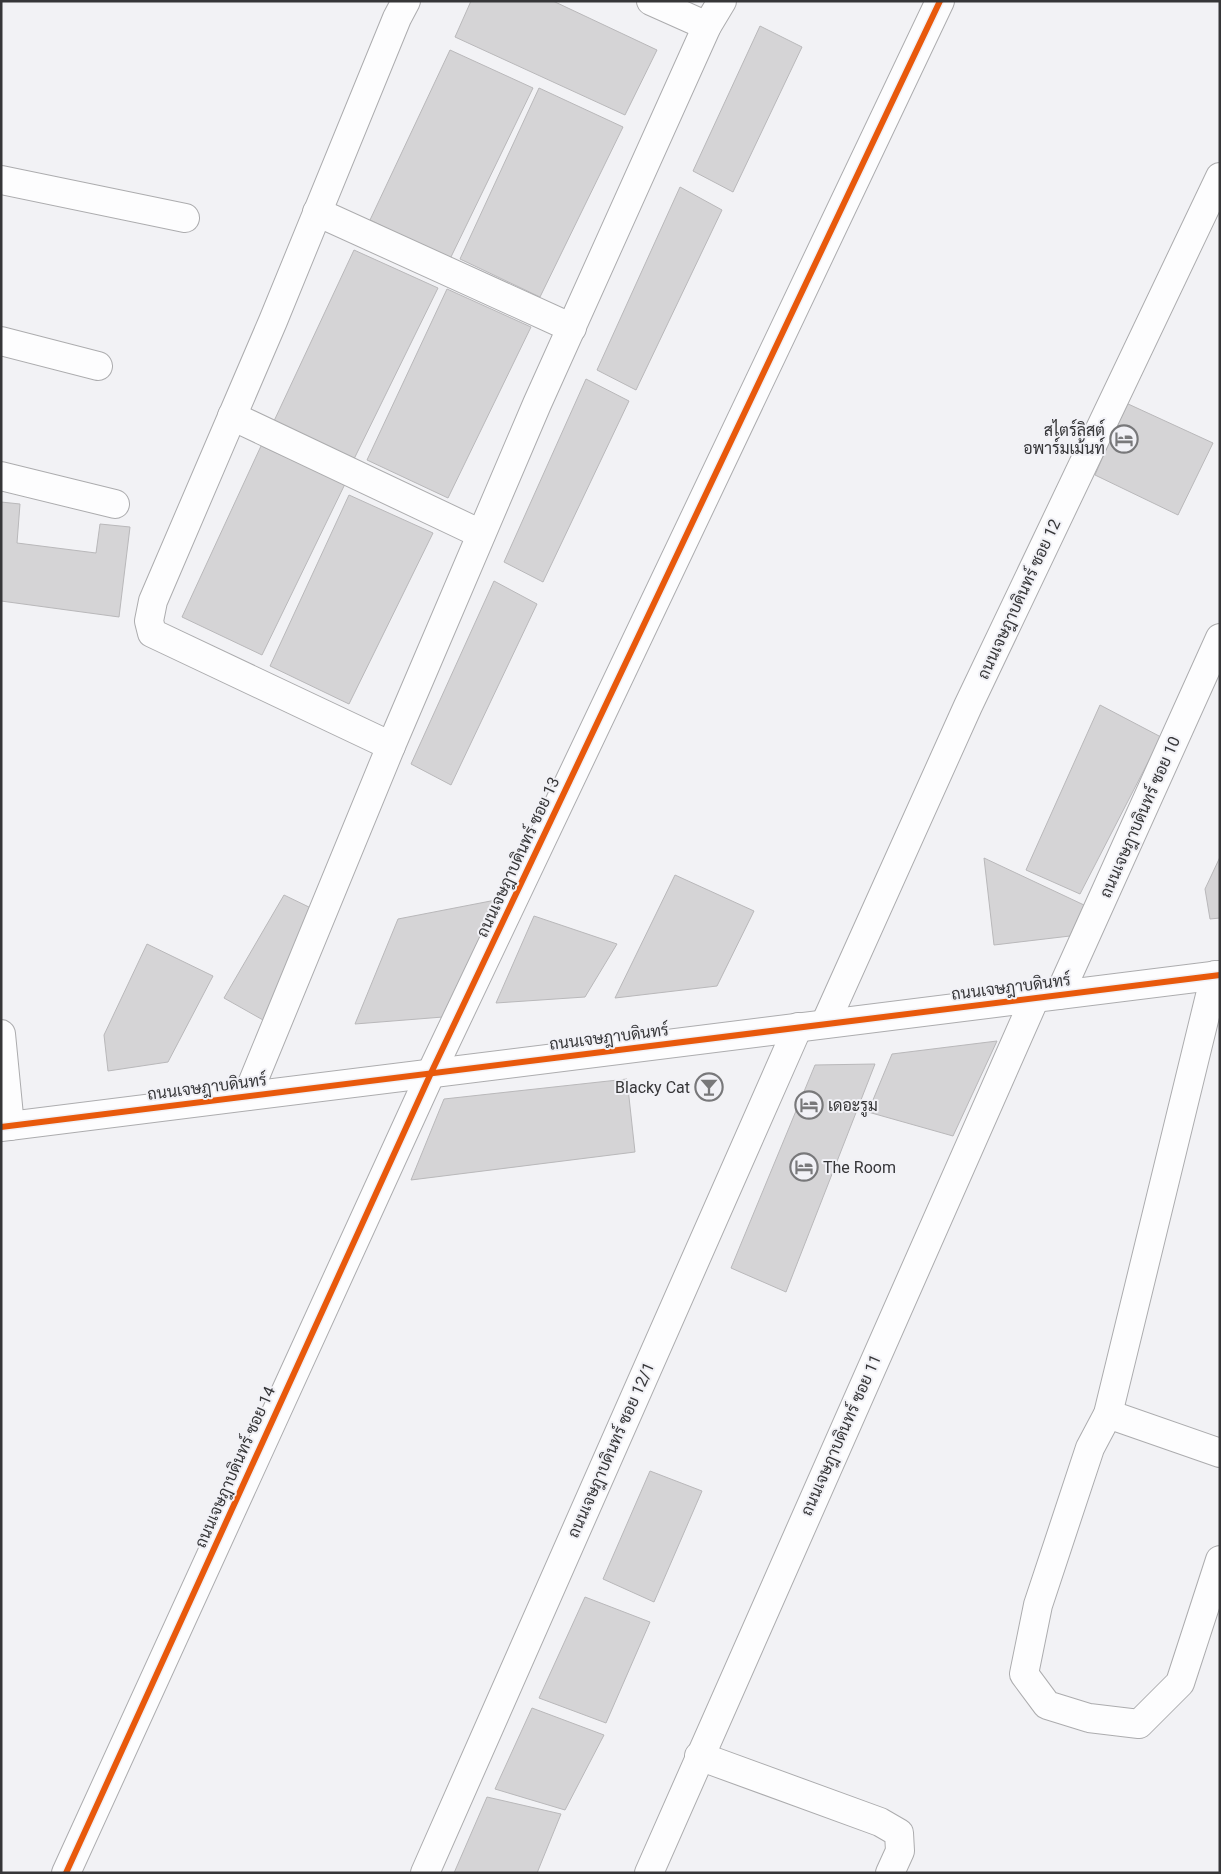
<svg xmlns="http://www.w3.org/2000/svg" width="1221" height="1874" font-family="Roboto,Sarabun,sans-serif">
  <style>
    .building { fill: #d5d4d6; stroke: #b9b8ba }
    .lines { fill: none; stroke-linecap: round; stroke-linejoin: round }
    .minor-casing { stroke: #acacae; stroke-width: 30 }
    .minor { stroke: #fdfdfe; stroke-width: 28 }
    .cycleway-casing { stroke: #f1f1f6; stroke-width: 9 }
    .cycleway { stroke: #e8590c; stroke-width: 6 }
    .labels { text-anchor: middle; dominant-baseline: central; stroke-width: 4; stroke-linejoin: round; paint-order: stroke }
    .poi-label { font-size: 16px; fill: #363638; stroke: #f1f1f6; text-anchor: end }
    .street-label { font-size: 16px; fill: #363638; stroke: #f1f1f6 }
  </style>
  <rect width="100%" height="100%" fill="#f2f2f5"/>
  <g class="building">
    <path d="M 471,1 L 553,1 L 657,50 L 625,115 L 455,37 Z"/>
    <path d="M 760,26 L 802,47 L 733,192 L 693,171 Z"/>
    <path d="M 450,50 L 533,88 L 450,259 L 370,220 Z"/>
    <path d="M 539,88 L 623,127 L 540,297 L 460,259 Z"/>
    <path d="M 680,187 L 722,210 L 636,390 L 597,370 Z"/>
    <path d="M 354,250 L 438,288 L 354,459 L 274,421 Z"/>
    <path d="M 447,289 L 531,327 L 448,498 L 367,460 Z"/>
    <path d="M 586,379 L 629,401 L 543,582 L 504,562 Z"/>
    <path d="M 1126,403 L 1213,443 L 1178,515 L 1095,475 Z"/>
    <path d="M 261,446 L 345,484 L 262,655 L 182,617 Z"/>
    <path d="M 349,495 L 433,533 L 349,704 L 270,666 Z"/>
    <path d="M 1,502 L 20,504 L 17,543 L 96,553 L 100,524 L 130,527 L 119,617 L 1,601 Z"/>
    <path d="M 494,581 L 537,604 L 451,785 L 411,764 Z"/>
    <path d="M 1100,705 L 1161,737 L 1080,894 L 1026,870 Z"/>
    <path d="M 1220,857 L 1220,918 L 1210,919 L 1205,889 Z"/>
    <path d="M 984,858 L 1084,905 L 1070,936 L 994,945 Z"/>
    <path d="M 675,875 L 754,911 L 717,986 L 615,998 Z"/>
    <path d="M 284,895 L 313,909 L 263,1020 L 224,998 Z"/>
    <path d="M 501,899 L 443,1017 L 355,1024 L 398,919 Z"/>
    <path d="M 534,916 L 617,944 L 585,997 L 496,1003 Z"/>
    <path d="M 147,944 L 213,976 L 168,1062 L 108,1071 L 104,1035 Z"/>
    <path d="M 997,1041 L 953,1136 L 868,1112 L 892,1054 Z"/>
    <path d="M 875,1064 L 786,1292 L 731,1268 L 815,1065 Z"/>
    <path d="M 627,1079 L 635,1152 L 411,1180 L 444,1099 Z"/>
    <path d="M 650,1471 L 702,1491 L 654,1602 L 603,1579 Z"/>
    <path d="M 585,1597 L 650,1622 L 606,1723 L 539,1698 Z"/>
    <path d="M 532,1708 L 604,1735 L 565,1810 L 495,1789 Z"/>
    <path d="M 487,1797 L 561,1814 L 537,1873 L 454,1873 Z"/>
  </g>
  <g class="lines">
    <g class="minor-casing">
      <g id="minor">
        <path d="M 651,1 L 707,26"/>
        <path d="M 1,180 L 185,218"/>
        <path d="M 317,212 L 572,328"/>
        <path d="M 1,341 L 98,366"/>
        <path d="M 232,416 L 481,534"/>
        <path d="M 1,476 L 115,504"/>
        <path d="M 391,746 L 152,633 L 149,621 L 153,601 L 273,321 L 397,18 L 406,1"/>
        <path d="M 1215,975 L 1108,1414 L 1090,1448 L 1038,1605 L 1024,1674 L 1047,1705 L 1089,1718 L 1139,1724 L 1180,1683 L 1220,1560"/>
        <path d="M 1059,995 L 1220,638"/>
        <path d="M 825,1024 L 968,706 L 1220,177"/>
        <path d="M 1,1034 L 10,1126"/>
        <path d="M 247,1096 L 391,746 L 537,404 L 707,26 L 722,1"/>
        <path d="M 1,1127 L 1220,975"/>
        <path d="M 1108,1414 L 1220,1453"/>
        <path d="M 699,1756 L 880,1822 L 899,1833 L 900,1851 L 890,1873"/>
        <path d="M 66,1873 L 431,1073 L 940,1"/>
        <path d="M 425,1873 L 798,1027"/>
        <path d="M 649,1873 L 1035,998"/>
      </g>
    </g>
    <use href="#minor" class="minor"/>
    <g class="cycleway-casing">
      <g id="cycleway">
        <path d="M 1,1127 L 1220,975"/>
        <path d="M 66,1873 L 431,1073 L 940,1"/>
      </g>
    </g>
    <use href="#cycleway" class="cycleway"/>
  </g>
  <defs>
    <g id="hotel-ring" transform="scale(1.4375)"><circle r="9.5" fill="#f1f1f6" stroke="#78787a" stroke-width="1.5"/><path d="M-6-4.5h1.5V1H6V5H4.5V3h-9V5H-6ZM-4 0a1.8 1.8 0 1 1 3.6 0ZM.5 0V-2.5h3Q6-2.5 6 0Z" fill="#78787a"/></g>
    <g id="bar-ring" transform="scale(1.4375)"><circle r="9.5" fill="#f1f1f6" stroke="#78787a" stroke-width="1.5"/><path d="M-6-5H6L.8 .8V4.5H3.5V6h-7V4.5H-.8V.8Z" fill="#78787a"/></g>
  </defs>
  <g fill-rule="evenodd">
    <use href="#hotel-ring" x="1124" y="439"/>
    <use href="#bar-ring" x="709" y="1087"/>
    <use href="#hotel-ring" x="809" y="1105"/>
    <use href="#hotel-ring" x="804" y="1167"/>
  </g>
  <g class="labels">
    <g class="poi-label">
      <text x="1105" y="430">สไตร์ลิสต์<tspan x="1105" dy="18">อพาร์มเม้นท์</tspan></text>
      <text x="690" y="1087">Blacky Cat</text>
      <text x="828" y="1105" text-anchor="start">เดอะรูม</text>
      <text x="823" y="1167" text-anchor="start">The Room</text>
    </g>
    <g class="street-label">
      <text transform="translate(1019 599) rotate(-65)">ถนนเจษฎาบดินทร์ ซอย 12</text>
      <text transform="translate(1140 817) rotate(-66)">ถนนเจษฎาบดินทร์ ซอย 10</text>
      <text transform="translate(518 857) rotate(-65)">ถนนเจษฎาบดินทร์ ซอย 13</text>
      <text transform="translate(1011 987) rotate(-7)">ถนนเจษฎาบดินทร์</text>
      <text transform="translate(609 1037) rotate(-7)">ถนนเจษฎาบดินทร์</text>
      <text transform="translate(207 1087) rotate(-7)">ถนนเจษฎาบดินทร์</text>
      <text transform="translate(841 1435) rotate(-66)">ถนนเจษฎาบดินทร์ ซอย 11</text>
      <text transform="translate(611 1450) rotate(-66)">ถนนเจษฎาบดินทร์ ซอย 12/1</text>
      <text transform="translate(235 1467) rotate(-66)">ถนนเจษฎาบดินทร์ ซอย 14</text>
    </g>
  </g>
  <rect width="1221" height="1874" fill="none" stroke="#363638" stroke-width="5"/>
</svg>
